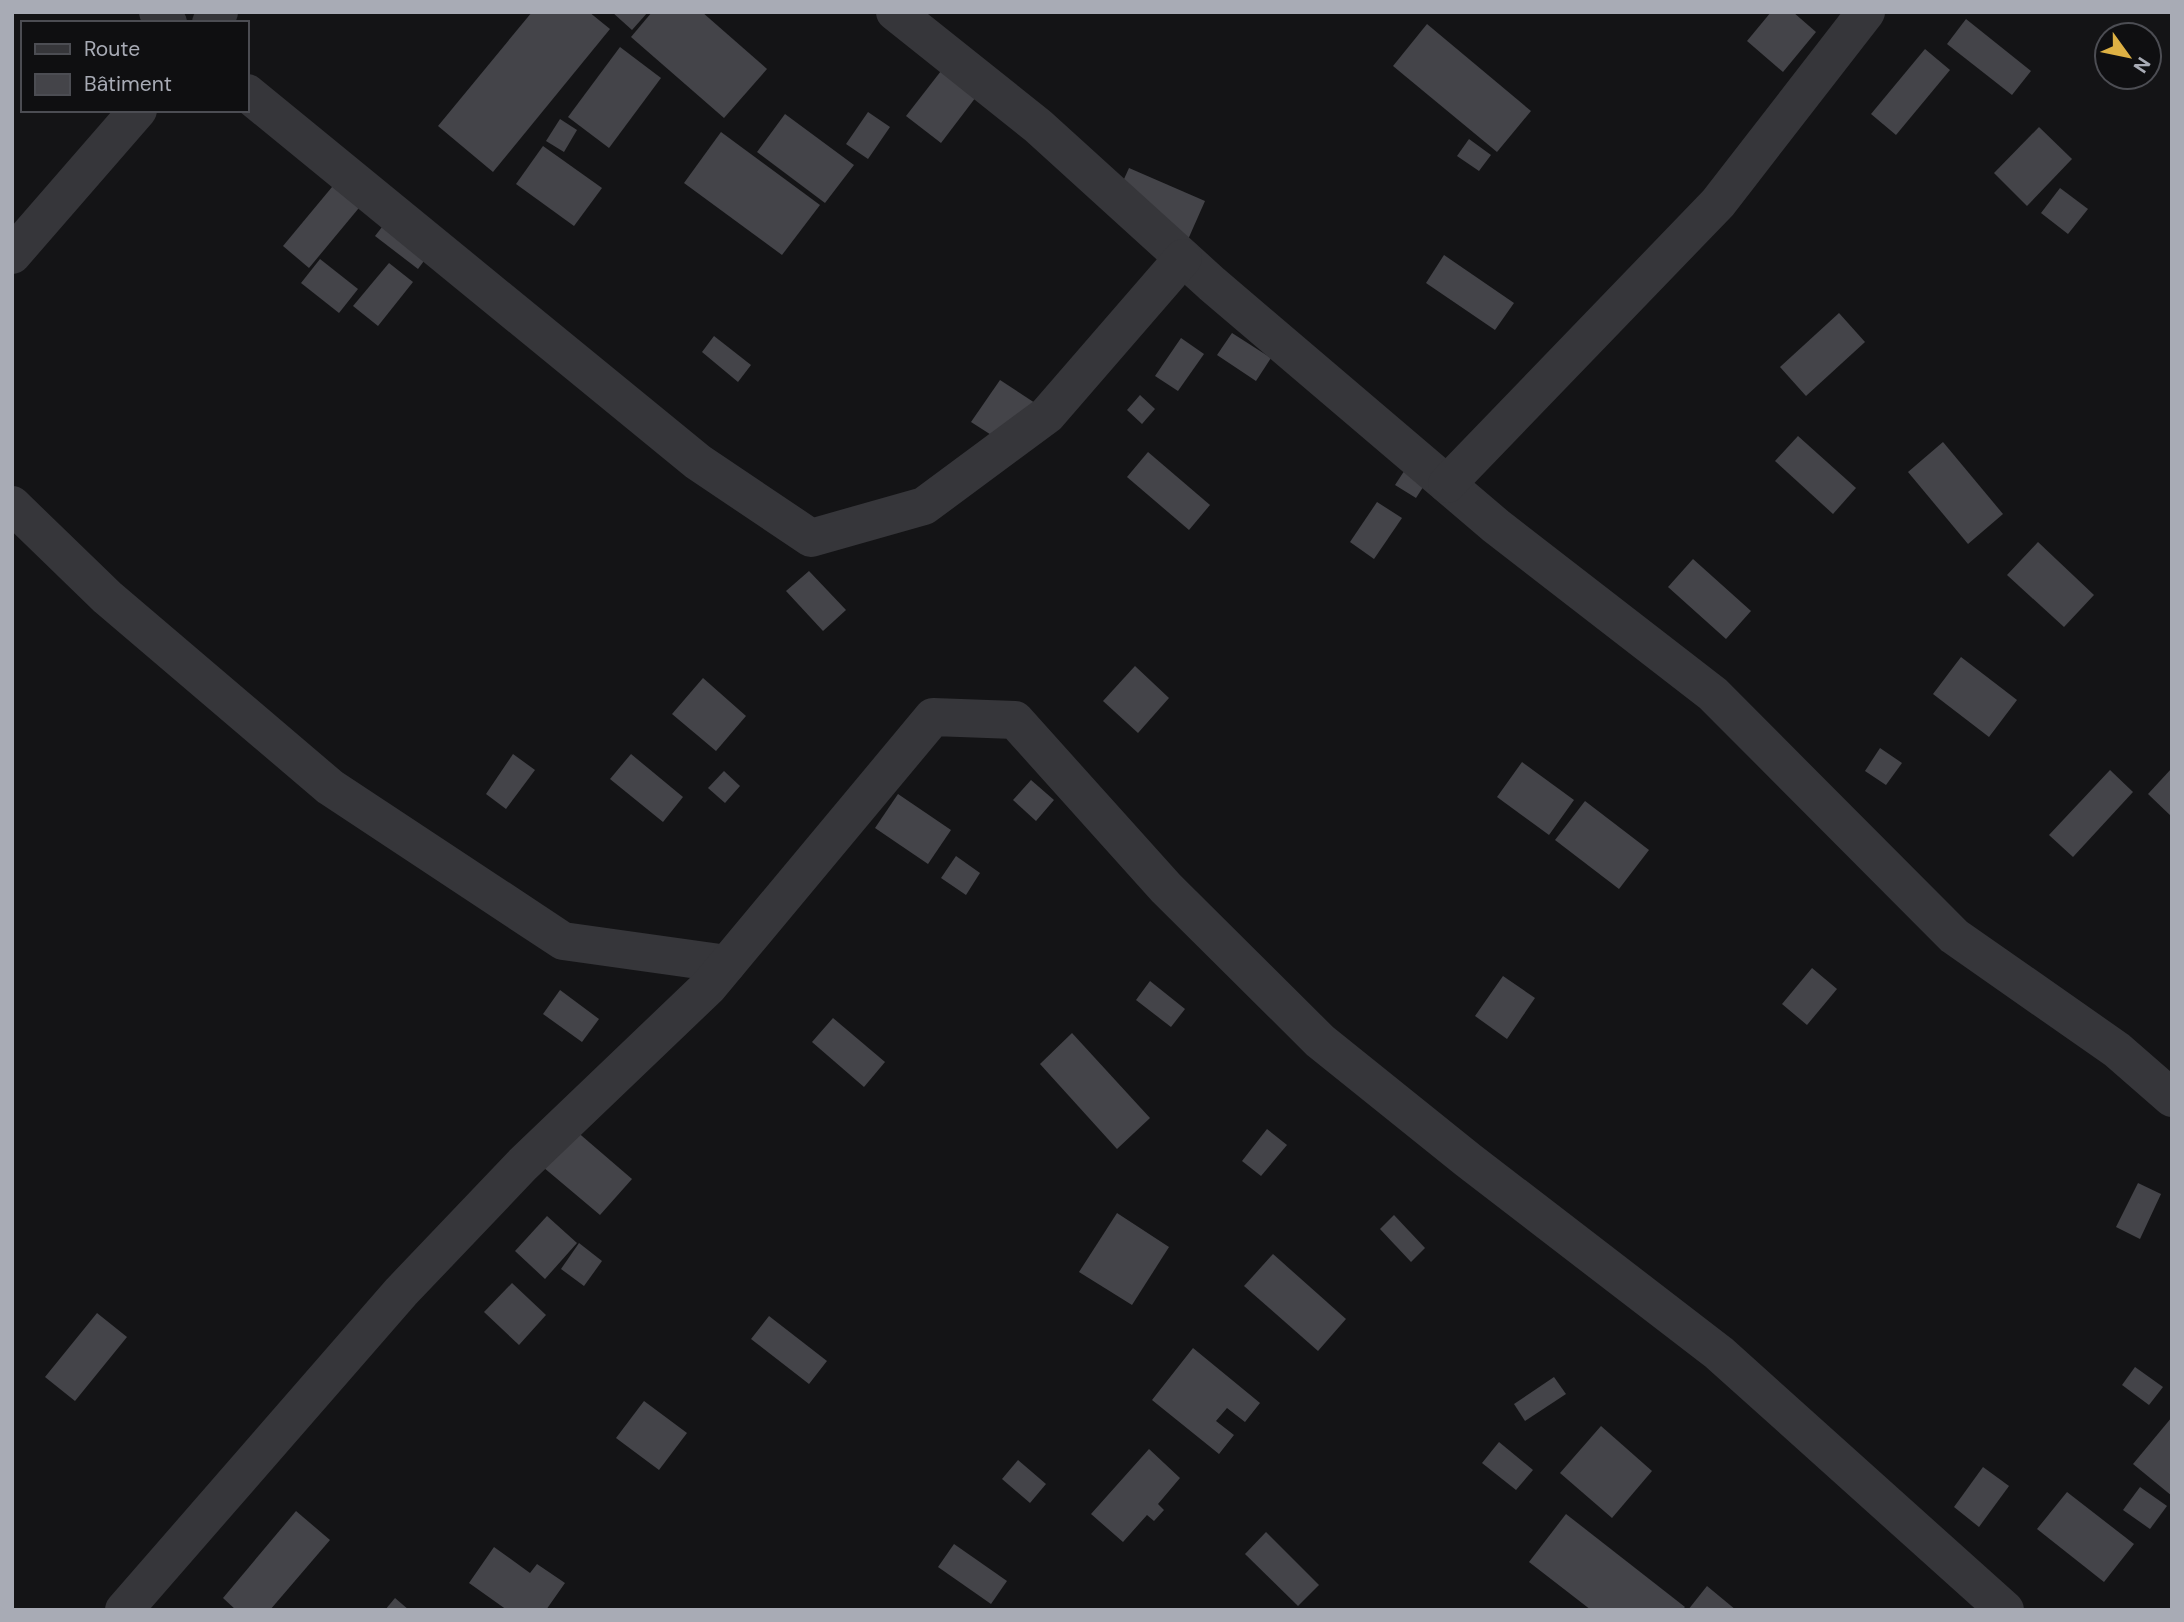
<svg xmlns="http://www.w3.org/2000/svg" width="2184" height="1622" font-family="'DM Sans',sans-serif">
  <style>
    .building { fill: #444449 }
    .lines { fill: none; stroke-linecap: round; stroke-linejoin: round }
    .minor { stroke: #36363a; stroke-width: 38 }
  </style>
  <rect width="100%" height="100%" fill="#141416"/>
  <g class="building">
    <path d="M 532,12 L 589,12 L 610,29 L 493,172 L 438,126 Z"/>
    <path d="M 612,12 L 648,12 L 632,30 Z"/>
    <path d="M 652,12 L 702,12 L 767,69 L 724,118 L 631,37 Z"/>
    <path d="M 1771,12 L 1793,12 L 1816,32 L 1783,72 L 1747,41 Z"/>
    <path d="M 1966,19 L 2031,71 L 2012,95 L 1947,44 Z"/>
    <path d="M 1427,24 L 1531,111 L 1497,152 L 1393,66 Z"/>
    <path d="M 620,47 L 661,78 L 609,148 L 568,117 Z"/>
    <path d="M 1925,49 L 1950,70 L 1896,135 L 1871,114 Z"/>
    <path d="M 941,71 L 976,97 L 941,143 L 906,116 Z"/>
    <path d="M 868,112 L 890,127 L 868,159 L 846,144 Z"/>
    <path d="M 785,114 L 854,165 L 825,203 L 757,152 Z"/>
    <path d="M 560,119 L 577,130 L 564,152 L 546,141 Z"/>
    <path d="M 2039,127 L 2072,159 L 2027,206 L 1994,173 Z"/>
    <path d="M 721,132 L 820,205 L 782,255 L 684,183 Z"/>
    <path d="M 1469,139 L 1491,155 L 1479,171 L 1457,156 Z"/>
    <path d="M 543,146 L 602,188 L 574,226 L 516,184 Z"/>
    <path d="M 1129,168 L 1205,201 L 1186,244 L 1110,210 Z"/>
    <path d="M 342,175 L 368,197 L 309,268 L 283,246 Z"/>
    <path d="M 2060,188 L 2088,209 L 2068,234 L 2041,213 Z"/>
    <path d="M 389,218 L 432,250 L 418,269 L 375,236 Z"/>
    <path d="M 1444,255 L 1514,303 L 1495,330 L 1426,283 Z"/>
    <path d="M 320,259 L 358,289 L 339,313 L 301,283 Z"/>
    <path d="M 389,263 L 413,282 L 378,326 L 353,306 Z"/>
    <path d="M 1839,313 L 1865,342 L 1806,396 L 1780,367 Z"/>
    <path d="M 1232,333 L 1271,358 L 1256,381 L 1217,355 Z"/>
    <path d="M 714,336 L 751,365 L 738,382 L 702,352 Z"/>
    <path d="M 1181,338 L 1204,354 L 1178,391 L 1155,376 Z"/>
    <path d="M 1000,380 L 1038,405 L 1010,447 L 971,422 Z"/>
    <path d="M 1140,395 L 1155,409 L 1142,424 L 1127,410 Z"/>
    <path d="M 1798,436 L 1856,488 L 1833,514 L 1775,461 Z"/>
    <path d="M 1943,442 L 2003,514 L 1968,544 L 1908,472 Z"/>
    <path d="M 1418,450 L 1438,464 L 1416,498 L 1395,485 Z"/>
    <path d="M 1148,452 L 1210,505 L 1189,530 L 1127,477 Z"/>
    <path d="M 1377,502 L 1402,518 L 1374,559 L 1350,542 Z"/>
    <path d="M 2038,542 L 2094,595 L 2064,627 L 2007,575 Z"/>
    <path d="M 1693,559 L 1751,611 L 1726,639 L 1668,587 Z"/>
    <path d="M 809,571 L 846,610 L 823,631 L 786,591 Z"/>
    <path d="M 1961,657 L 2017,700 L 1989,737 L 1933,694 Z"/>
    <path d="M 1135,666 L 1169,698 L 1138,733 L 1103,701 Z"/>
    <path d="M 703,678 L 746,716 L 716,751 L 672,714 Z"/>
    <path d="M 1880,748 L 1902,763 L 1886,785 L 1865,771 Z"/>
    <path d="M 513,754 L 535,770 L 506,809 L 486,794 Z"/>
    <path d="M 631,754 L 683,797 L 663,822 L 610,779 Z"/>
    <path d="M 1522,762 L 1574,800 L 1549,835 L 1497,797 Z"/>
    <path d="M 2172,768 L 2172,817 L 2148,794 Z"/>
    <path d="M 2110,770 L 2133,792 L 2073,857 L 2049,835 Z"/>
    <path d="M 724,771 L 740,786 L 725,803 L 708,788 Z"/>
    <path d="M 1031,780 L 1054,800 L 1036,821 L 1013,800 Z"/>
    <path d="M 898,794 L 951,830 L 928,864 L 875,828 Z"/>
    <path d="M 1585,801 L 1649,850 L 1619,889 L 1555,840 Z"/>
    <path d="M 956,856 L 980,873 L 966,895 L 941,878 Z"/>
    <path d="M 1812,968 L 1837,989 L 1807,1025 L 1782,1004 Z"/>
    <path d="M 1503,976 L 1535,998 L 1507,1039 L 1475,1016 Z"/>
    <path d="M 1150,981 L 1185,1009 L 1171,1027 L 1136,1000 Z"/>
    <path d="M 560,990 L 599,1019 L 582,1042 L 543,1014 Z"/>
    <path d="M 833,1018 L 885,1062 L 864,1087 L 812,1042 Z"/>
    <path d="M 1072,1033 L 1150,1118 L 1117,1149 L 1040,1064 Z"/>
    <path d="M 1267,1129 L 1287,1145 L 1261,1176 L 1242,1161 Z"/>
    <path d="M 575,1130 L 632,1179 L 600,1215 L 543,1167 Z"/>
    <path d="M 2138,1183 L 2161,1194 L 2140,1239 L 2116,1227 Z"/>
    <path d="M 1117,1213 L 1169,1247 L 1132,1305 L 1079,1272 Z"/>
    <path d="M 1394,1215 L 1425,1248 L 1411,1262 L 1380,1229 Z"/>
    <path d="M 547,1216 L 577,1243 L 545,1279 L 515,1251 Z"/>
    <path d="M 579,1243 L 602,1261 L 584,1286 L 561,1269 Z"/>
    <path d="M 1273,1254 L 1346,1319 L 1318,1351 L 1244,1286 Z"/>
    <path d="M 512,1283 L 546,1315 L 519,1345 L 484,1312 Z"/>
    <path d="M 97,1313 L 127,1337 L 75,1401 L 45,1377 Z"/>
    <path d="M 769,1316 L 827,1361 L 809,1384 L 751,1339 Z"/>
    <path d="M 1193,1348 L 1260,1403 L 1245,1422 L 1227,1408 L 1216,1421 L 1234,1435 L 1219,1454 L 1152,1400 Z"/>
    <path d="M 2135,1367 L 2163,1387 L 2149,1405 L 2122,1385 Z"/>
    <path d="M 1554,1377 L 1566,1394 L 1525,1421 L 1514,1404 Z"/>
    <path d="M 644,1401 L 687,1433 L 659,1470 L 616,1438 Z"/>
    <path d="M 2172,1417 L 2172,1496 L 2133,1464 Z"/>
    <path d="M 1601,1426 L 1652,1471 L 1612,1518 L 1560,1473 Z"/>
    <path d="M 1499,1442 L 1533,1470 L 1516,1490 L 1482,1463 Z"/>
    <path d="M 1149,1449 L 1180,1478 L 1158,1504 L 1164,1510 L 1154,1521 L 1147,1515 L 1123,1542 L 1091,1514 Z"/>
    <path d="M 1018,1460 L 1046,1484 L 1030,1503 L 1002,1479 Z"/>
    <path d="M 1983,1467 L 2009,1486 L 1979,1527 L 1954,1507 Z"/>
    <path d="M 2140,1487 L 2167,1506 L 2150,1529 L 2123,1510 Z"/>
    <path d="M 2067,1492 L 2134,1544 L 2104,1582 L 2037,1529 Z"/>
    <path d="M 296,1511 L 330,1540 L 270,1610 L 236,1610 L 223,1598 Z"/>
    <path d="M 1566,1514 L 1685,1607 L 1682,1610 L 1591,1610 L 1529,1562 Z"/>
    <path d="M 1266,1532 L 1319,1585 L 1298,1606 L 1245,1554 Z"/>
    <path d="M 954,1544 L 1007,1581 L 991,1604 L 938,1567 Z"/>
    <path d="M 494,1547 L 530,1573 L 537,1564 L 565,1583 L 546,1610 L 507,1610 L 469,1583 Z"/>
    <path d="M 1707,1586 L 1736,1610 L 1688,1610 Z"/>
    <path d="M 395,1598 L 409,1610 L 385,1610 Z"/>
  </g>
  <g class="lines">
    <g class="minor">
      <path d="M 158,12 L 168,23"/>
      <path d="M 895,12 L 1038,126 L 1212,284 L 1496,526 L 1713,694 L 1954,936 L 2117,1050 L 2172,1098"/>
      <path d="M 211,23 L 219,12"/>
      <path d="M 247,93 L 698,462 L 811,538 L 924,506 L 1047,415 L 1183,258"/>
      <path d="M 12,255 L 138,110"/>
      <path d="M 1447,484 L 1718,203 L 1866,12"/>
      <path d="M 12,505 L 107,597 L 330,787 L 563,941 L 727,964"/>
      <path d="M 124,1610 L 401,1292 L 523,1164 L 708,987 L 933,717 L 1015,720 L 1166,888 L 1320,1041 L 1468,1160 L 1719,1353 L 2005,1610"/>
    </g>
  </g>
  <rect width="2184" height="1622" fill="none" stroke="#a8abb5" stroke-width="28"/>
  <rect x="21" y="21" width="228" height="91" fill="#0f0f11" stroke="#4c4d53" stroke-width="2"/>
  <rect x="35" y="44" width="35" height="10" fill="#36363a" stroke="#4c4d53" stroke-width="2"/>
  <text x="84" y="56" font-size="21" fill="#a8abb5">Route</text>
  <rect x="35" y="74" width="35" height="21" fill="#444449" stroke="#4c4d53" stroke-width="2"/>
  <text x="84" y="91" font-size="21" fill="#a8abb5">Bâtiment</text>
  <g transform="translate(2128 56) rotate(123)"><circle r="33" fill="#0f0f11" stroke="#4c4d53" stroke-width="2"/>
  <path d="M0-5L12 26L0 18L-12 26Z" fill="#deb144"/>
  <text y="-10" font-size="19" font-weight="bold" text-anchor="middle" fill="#a8abb5">N</text>
  </g>
</svg>
